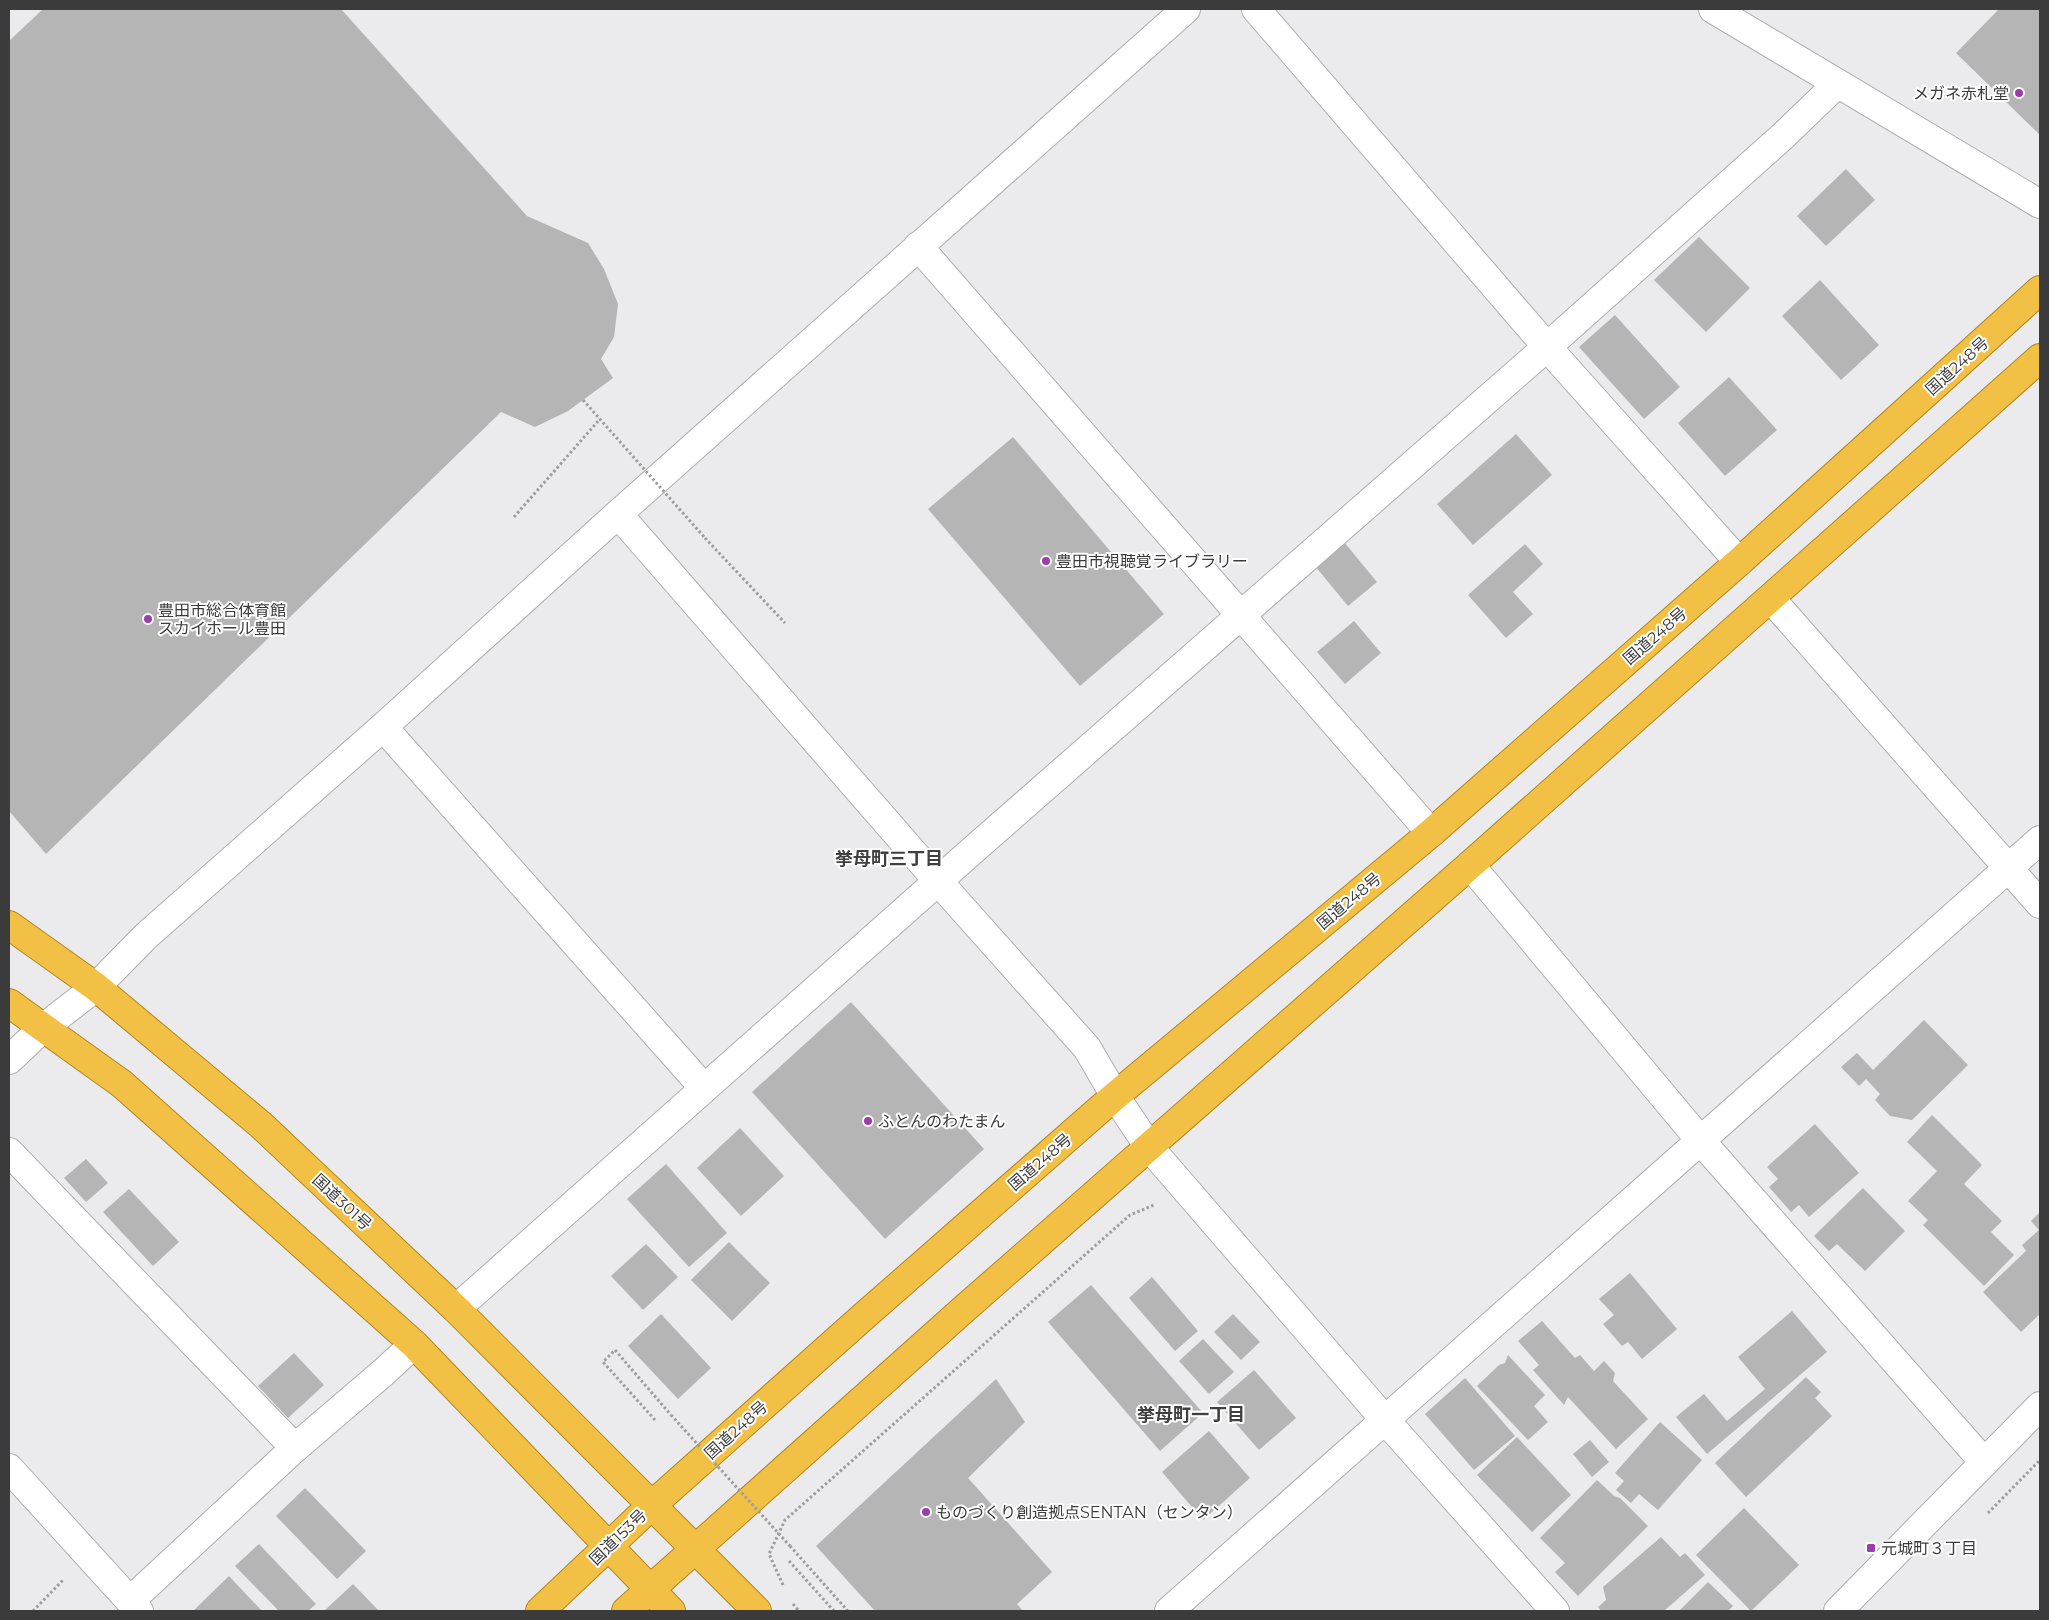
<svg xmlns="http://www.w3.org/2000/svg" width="2049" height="1620" font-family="Montserrat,'Noto Sans JP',sans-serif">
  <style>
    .building { fill: #b5b5b6 }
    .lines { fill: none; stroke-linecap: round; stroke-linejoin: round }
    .minor-casing { stroke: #aeaeb0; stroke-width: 30 }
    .tertiary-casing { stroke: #aeaeb0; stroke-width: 30 }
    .trunk-casing { stroke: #af8823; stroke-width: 30 }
    .path { stroke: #9d9d9e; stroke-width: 3; stroke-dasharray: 2.5 2.5; stroke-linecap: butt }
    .minor { stroke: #fff; stroke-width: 28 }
    .tertiary { stroke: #fff; stroke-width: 28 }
    .trunk { stroke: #f2c044; stroke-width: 28 }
    .path-bridge { stroke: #9d9d9e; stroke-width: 3; stroke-dasharray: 2.5 2.5; stroke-linecap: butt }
    .poi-dot { fill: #9a3faa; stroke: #fff; stroke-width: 2 }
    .labels { text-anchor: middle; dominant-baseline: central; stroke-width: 4; stroke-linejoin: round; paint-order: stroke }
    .poi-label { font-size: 16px; fill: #3b3b3b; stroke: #fff; text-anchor: start }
    .street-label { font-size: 16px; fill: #3b3b3b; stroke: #fff }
    .neighbourhood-label { font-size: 18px; font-weight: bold; fill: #404041; stroke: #fff }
  </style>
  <rect width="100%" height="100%" fill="#ebebed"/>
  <g class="building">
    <path d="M 43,9 L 341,9 L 527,216 L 588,243 L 604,269 L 618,304 L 614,337 L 601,359 L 613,378 L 568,411 L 535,427 L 501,412 L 46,854 L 9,811 L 9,41 Z"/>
    <path d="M 1999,9 L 2040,9 L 2040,135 L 1956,53 Z"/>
    <path d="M 1846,169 L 1875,200 L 1826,246 L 1797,216 Z"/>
    <path d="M 1699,237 L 1750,288 L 1706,332 L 1654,280 Z"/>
    <path d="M 1820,280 L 1879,345 L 1841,380 L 1782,316 Z"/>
    <path d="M 1615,315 L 1680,387 L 1644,419 L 1579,347 Z"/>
    <path d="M 1729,377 L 1777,430 L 1725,476 L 1678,423 Z"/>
    <path d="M 1516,434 L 1552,475 L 1473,545 L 1437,504 Z"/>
    <path d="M 1013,437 L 1164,614 L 1080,686 L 928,509 Z"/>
    <path d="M 1344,542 L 1377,582 L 1348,606 L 1315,566 Z"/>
    <path d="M 1525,544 L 1543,564 L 1513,592 L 1533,614 L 1506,638 L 1468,595 Z"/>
    <path d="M 1354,621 L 1381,653 L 1345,684 L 1317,652 Z"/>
    <path d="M 851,1002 L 984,1149 L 885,1239 L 752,1092 Z"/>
    <path d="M 1924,1020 L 1968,1065 L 1912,1120 L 1890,1116 L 1875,1100 L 1880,1094 L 1866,1079 L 1859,1086 L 1841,1067 L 1857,1053 L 1873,1070 Z"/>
    <path d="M 1932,1115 L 1982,1165 L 1964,1184 L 2002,1221 L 1991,1232 L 2014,1255 L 1984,1286 L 1923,1225 L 1928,1220 L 1908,1201 L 1937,1171 L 1907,1142 Z"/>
    <path d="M 1815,1124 L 1859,1173 L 1809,1217 L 1799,1205 L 1791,1212 L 1769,1187 L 1778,1179 L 1767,1167 Z"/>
    <path d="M 740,1128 L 784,1176 L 741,1216 L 697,1168 Z"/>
    <path d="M 86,1159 L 108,1183 L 86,1202 L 64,1178 Z"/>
    <path d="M 666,1164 L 727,1233 L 689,1267 L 627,1199 Z"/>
    <path d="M 1863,1188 L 1905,1231 L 1865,1271 L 1837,1244 L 1829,1251 L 1814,1236 Z"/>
    <path d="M 129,1189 L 179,1242 L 153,1266 L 103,1212 Z"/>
    <path d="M 2040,1212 L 2040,1314 L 2021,1332 L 1983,1292 L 2026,1251 L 2022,1245 L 2039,1230 L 2031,1221 Z"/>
    <path d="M 729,1242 L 770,1283 L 732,1321 L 691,1280 Z"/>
    <path d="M 646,1244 L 678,1277 L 643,1310 L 611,1276 Z"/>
    <path d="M 1630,1273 L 1677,1329 L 1642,1359 L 1628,1342 L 1622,1346 L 1603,1324 L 1614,1315 L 1599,1299 Z"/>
    <path d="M 1152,1277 L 1198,1331 L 1175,1351 L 1129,1298 Z"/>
    <path d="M 1091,1285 L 1203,1413 L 1160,1451 L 1048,1322 Z"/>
    <path d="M 1792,1311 L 1827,1352 L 1707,1454 L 1676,1417 L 1704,1394 L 1727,1421 L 1765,1389 L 1738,1357 Z"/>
    <path d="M 661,1314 L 711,1368 L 678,1399 L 628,1346 Z"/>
    <path d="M 1233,1314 L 1260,1342 L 1241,1360 L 1214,1332 Z"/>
    <path d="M 1542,1321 L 1575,1358 L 1580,1355 L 1594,1371 L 1604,1361 L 1615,1373 L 1613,1381 L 1648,1419 L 1616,1449 L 1568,1397 L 1564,1405 L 1533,1370 L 1539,1365 L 1518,1341 Z"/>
    <path d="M 1203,1339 L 1234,1372 L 1209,1394 L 1179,1361 Z"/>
    <path d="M 294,1353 L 324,1385 L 288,1418 L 258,1386 Z"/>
    <path d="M 1508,1355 L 1545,1395 L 1534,1406 L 1548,1422 L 1528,1440 L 1477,1386 L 1499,1365 L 1505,1363 Z"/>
    <path d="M 1254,1370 L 1296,1418 L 1259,1450 L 1217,1402 Z"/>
    <path d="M 1806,1377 L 1821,1392 L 1815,1398 L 1832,1416 L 1746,1497 L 1715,1463 Z"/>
    <path d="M 1465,1378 L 1515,1436 L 1474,1470 L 1425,1414 Z"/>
    <path d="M 996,1379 L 1025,1422 L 968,1478 L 1052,1572 L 1017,1604 L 1023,1611 L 875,1611 L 816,1546 Z"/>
    <path d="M 1660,1422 L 1702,1460 L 1658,1510 L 1639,1494 L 1631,1503 L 1616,1490 L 1624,1481 L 1615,1473 Z"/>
    <path d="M 1209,1431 L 1250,1478 L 1203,1520 L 1162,1472 Z"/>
    <path d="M 1517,1437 L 1571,1495 L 1532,1532 L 1477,1475 Z"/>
    <path d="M 1590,1440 L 1609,1462 L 1592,1477 L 1573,1454 Z"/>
    <path d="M 1597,1480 L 1614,1496 L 1620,1498 L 1648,1526 L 1578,1596 L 1555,1572 L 1565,1563 L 1540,1538 Z"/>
    <path d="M 305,1488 L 366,1551 L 337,1579 L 276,1516 Z"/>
    <path d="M 1744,1508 L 1799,1565 L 1751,1611 L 1696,1555 Z"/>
    <path d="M 1661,1537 L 1680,1557 L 1685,1553 L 1705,1575 L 1664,1611 L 1601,1611 L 1598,1607 L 1606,1600 L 1603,1587 Z"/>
    <path d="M 259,1544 L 316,1604 L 308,1611 L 279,1611 L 235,1566 Z"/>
    <path d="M 229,1576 L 262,1611 L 193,1611 Z"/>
    <path d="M 1708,1582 L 1733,1606 L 1728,1611 L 1679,1611 Z"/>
    <path d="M 353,1584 L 379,1611 L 324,1611 Z"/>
  </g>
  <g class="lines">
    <g class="minor-casing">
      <g id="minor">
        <path d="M 1256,9 L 1547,347 L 1739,562"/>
        <path d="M 918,246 L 1431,833"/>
        <path d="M 1771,599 L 2040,904"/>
        <path d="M 383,727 L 704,1088"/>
        <path d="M 1470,865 L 1700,1140 L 1984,1462"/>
        <path d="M 1149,1147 L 1386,1421 L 1555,1611"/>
        <path d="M 9,1152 L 295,1448"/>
        <path d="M 456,1309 L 973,850 L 1547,347 L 1783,136 L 1837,84"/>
        <path d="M 9,1468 L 139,1611"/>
        <path d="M 130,1601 L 295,1448 L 385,1371 L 414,1344"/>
        <path d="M 1169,1611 L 2040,840"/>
      </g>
    </g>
    <g class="tertiary-casing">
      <g id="tertiary">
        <path d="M 1713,9 L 2040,204"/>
        <path d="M 618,514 L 938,881 L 1087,1048 L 1115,1096 L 1149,1147"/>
        <path d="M 9,1060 L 43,1028 L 96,987 L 146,936 L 383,727 L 618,514 L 1186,9"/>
        <path d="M 1838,1611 L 2040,1406"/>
      </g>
    </g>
    <g class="trunk-casing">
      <g id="trunk">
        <path d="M 9,925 L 96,987 L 261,1125 L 456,1309 L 757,1611"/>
        <path d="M 9,1003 L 122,1084 L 414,1344 L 671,1611"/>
        <path d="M 540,1611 L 652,1505 L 864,1316 L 1115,1096 L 1431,833 L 1739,562 L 2040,290"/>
        <path d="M 626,1611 L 964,1309 L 1470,865 L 2040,358"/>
      </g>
    </g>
    <g class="path">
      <path d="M 514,517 L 600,419"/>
      <path d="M 705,538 L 785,623"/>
      <path d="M 655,1420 L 603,1362 L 615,1350 L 671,1415"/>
      <path d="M 1988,1513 L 2040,1460"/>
      <path d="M 790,1546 L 847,1610 L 846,1611"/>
      <path d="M 789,1561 L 834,1611"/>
      <path d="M 783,1585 L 769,1554 L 785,1520 L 1130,1215 L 1154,1205"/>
      <path d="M 793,1604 L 799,1611"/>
      <path d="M 33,1611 L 64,1579"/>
    </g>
    <use href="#minor" class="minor"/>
    <use href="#tertiary" class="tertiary"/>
    <use href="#trunk" class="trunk"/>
    <g class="path-bridge">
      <path d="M 583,400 L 705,538"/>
      <path d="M 671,1415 L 790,1546"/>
    </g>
  </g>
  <g class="poi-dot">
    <circle cx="2019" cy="93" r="5"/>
    <circle cx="1046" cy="561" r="5"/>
    <circle cx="148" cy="619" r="5"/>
    <circle cx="868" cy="1121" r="5"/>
    <circle cx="926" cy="1512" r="5"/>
    <rect x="1866" y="1543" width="10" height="10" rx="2.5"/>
  </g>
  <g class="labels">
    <g class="poi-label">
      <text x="2009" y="93" text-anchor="end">メガネ赤札堂</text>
      <text x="1056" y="561">豊田市視聴覚ライブラリー</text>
      <text x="158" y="610">豊田市総合体育館<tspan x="158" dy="18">スカイホール豊田</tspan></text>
      <text x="878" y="1121">ふとんのわたまん</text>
      <text x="936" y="1512">ものづくり創造拠点SENTAN（センタン）</text>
      <text x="1881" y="1548">元城町３丁目</text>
    </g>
    <g class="street-label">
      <text transform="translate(1957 366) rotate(-42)">国道248号</text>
      <text transform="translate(1655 636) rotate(-41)">国道248号</text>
      <text transform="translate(1349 901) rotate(-40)">国道248号</text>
      <text transform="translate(1040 1162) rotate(-41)">国道248号</text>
      <text transform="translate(342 1202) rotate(43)">国道301号</text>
      <text transform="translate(736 1430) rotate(-42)">国道248号</text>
      <text transform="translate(618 1537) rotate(-44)">国道153号</text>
    </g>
    <g class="neighbourhood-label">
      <text x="889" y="859">挙母町三丁目</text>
      <text x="1191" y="1415">挙母町一丁目</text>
    </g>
  </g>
  <rect width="2049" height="1620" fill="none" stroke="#3b3b3b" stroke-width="20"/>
</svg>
